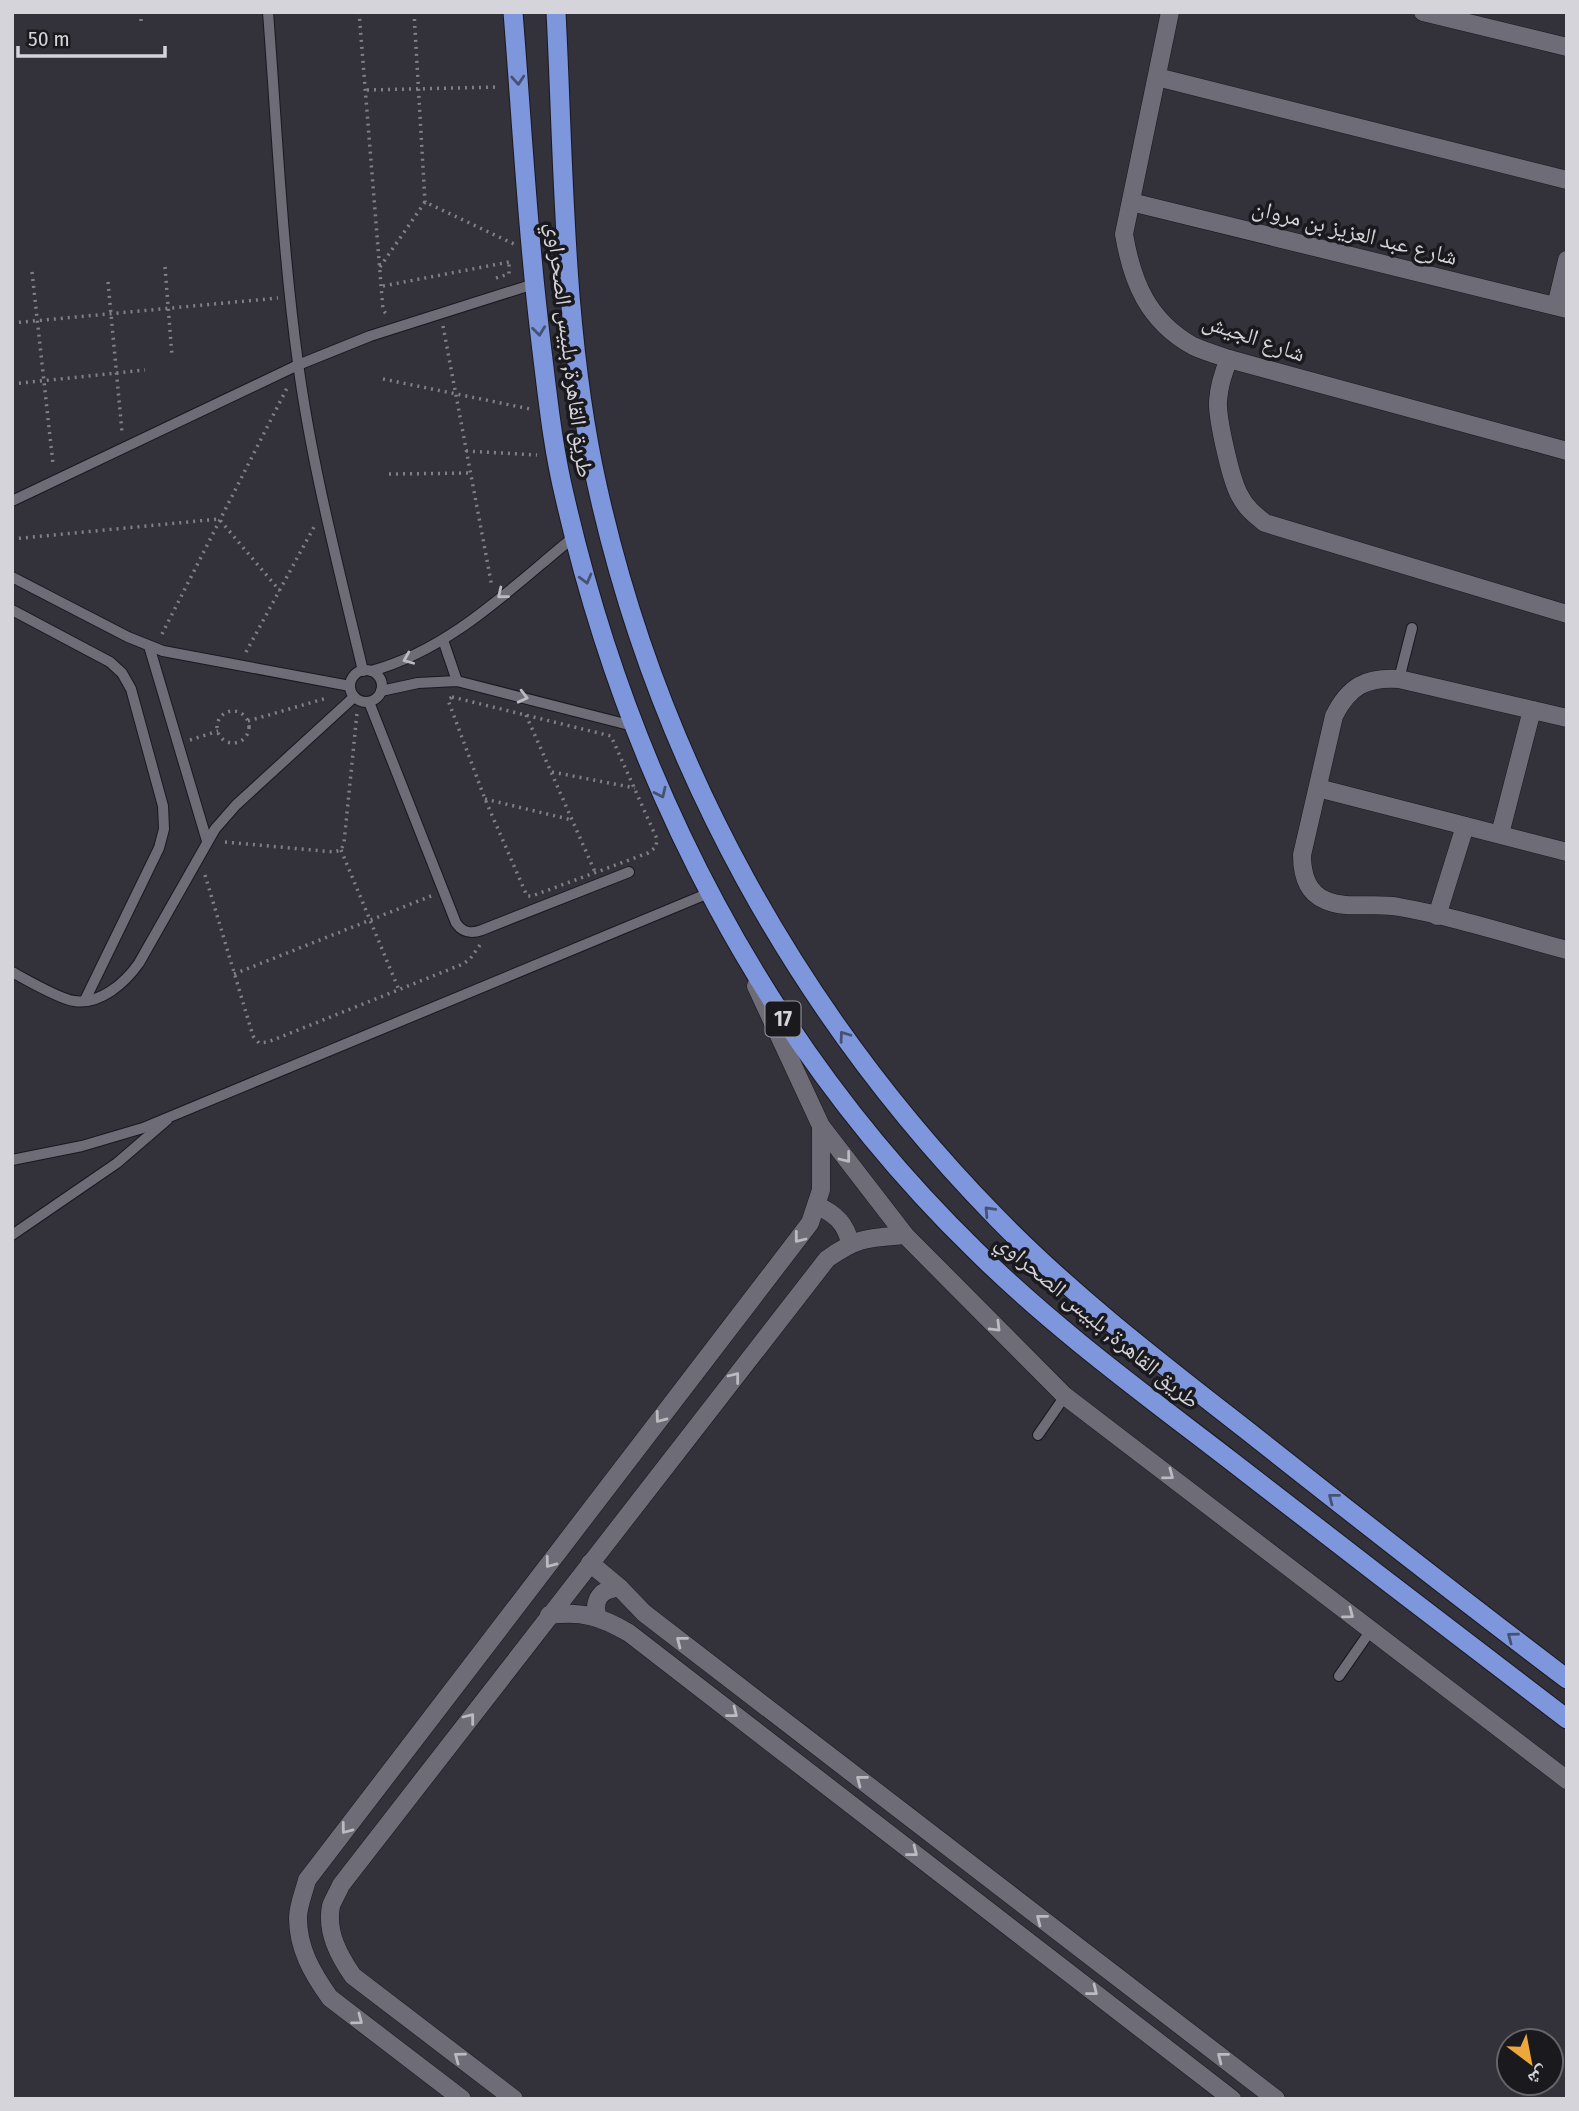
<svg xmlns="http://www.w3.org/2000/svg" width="1579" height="2111" font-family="'Fira Sans Condensed','Noto Naskh Arabic',sans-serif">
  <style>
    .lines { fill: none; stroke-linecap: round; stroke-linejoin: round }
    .service-casing { stroke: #1a1821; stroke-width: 12 }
    .minor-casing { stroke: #1a1821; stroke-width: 19 }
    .trunk-casing { stroke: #1a1821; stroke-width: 21 }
    .path { stroke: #817f87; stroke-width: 3.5; stroke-dasharray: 2 5; stroke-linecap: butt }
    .service { stroke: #6e6c76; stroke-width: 10 }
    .minor { stroke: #6e6c76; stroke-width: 18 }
    .trunk { stroke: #7d96dc; stroke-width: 19 }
    .oneway { stroke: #475173 }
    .oneway2 { stroke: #bbbac1 }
    .labels { text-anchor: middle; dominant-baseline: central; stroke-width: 7; stroke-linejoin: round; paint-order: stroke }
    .shield { fill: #1a191d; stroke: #9d9ca1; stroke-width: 2 }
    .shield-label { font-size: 21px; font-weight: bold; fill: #d5d4da }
    .street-label { font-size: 23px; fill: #d5d4da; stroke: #1a191d }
  </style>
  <rect width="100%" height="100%" fill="#33313a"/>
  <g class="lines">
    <g class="service-casing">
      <g id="service">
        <path d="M 268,12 C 277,129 282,247 298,363 C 312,467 339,569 363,671"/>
        <path d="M 12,501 L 298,365 L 370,336 L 534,284"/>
        <path d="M 12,577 L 128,637 L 163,651 L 350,686"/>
        <path d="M 12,610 L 110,662 L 122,673 L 131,689 L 163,806 L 164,829 L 159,848 L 85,1000"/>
        <path d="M 443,640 L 457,681"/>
        <path d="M 149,646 L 207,841"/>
        <circle cx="366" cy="686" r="16"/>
        <path d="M 371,671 C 450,650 512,587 575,536"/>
        <path d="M 1399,679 L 1412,628"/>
        <path d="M 381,691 L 418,683 L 457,681 L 633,726"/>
        <path d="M 369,702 L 456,923 C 463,933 471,934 482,930 L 629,872"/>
        <path d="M 12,972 C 27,980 59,999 74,1001 C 100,1005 125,983 139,963 L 215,829 L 236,805 L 354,697"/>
        <path d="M 12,1160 L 82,1146 L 143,1128 L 709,893"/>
        <path d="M 12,1235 L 117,1163 L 167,1120"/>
        <path d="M 1038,1435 L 1065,1396"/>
        <path d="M 1339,1676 L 1371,1630"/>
      </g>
    </g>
    <g class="minor-casing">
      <g id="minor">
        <path d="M 1170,12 L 1124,234 C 1132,282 1148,321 1193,346 C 1204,351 1217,355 1229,359 L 1567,451"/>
        <path d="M 1423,12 L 1567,47"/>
        <path d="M 1157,77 L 1567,180"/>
        <path d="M 1131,202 L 1567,309"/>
        <path d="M 1556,306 L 1567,260"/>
        <path d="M 1229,359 C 1223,373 1219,386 1218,401 C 1217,418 1231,481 1240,496 C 1246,508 1255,515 1265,523 L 1567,614"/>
        <path d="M 1567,718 L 1399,679 C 1366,677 1349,686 1334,716 L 1302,855 C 1302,873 1306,892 1325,900 C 1347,910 1376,902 1399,907 C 1456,917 1511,935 1567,950"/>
        <path d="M 1318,788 L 1567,852"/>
        <path d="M 1500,834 L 1532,710"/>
        <path d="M 1437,916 L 1465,826"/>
        <path d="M 756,986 L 821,1126 L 905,1235 L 1065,1396 L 1567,1780"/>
        <path d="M 817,1206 C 835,1213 846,1224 850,1243"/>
        <path d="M 590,1563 L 620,1588 L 644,1613 L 1276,2099"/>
        <path d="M 549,1615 C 582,1611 600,1616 629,1633 L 1232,2099"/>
        <path d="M 598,1618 C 592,1600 601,1588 620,1588"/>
        <path d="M 462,2099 L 330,1998 C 312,1973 298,1948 298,1918 C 298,1906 304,1892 307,1880 L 810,1223 L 821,1190 L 821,1126"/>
        <path d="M 514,2099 L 353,1976 C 339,1956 326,1932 331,1906 C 333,1900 338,1892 341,1885 L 827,1259 C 858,1237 868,1238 905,1235"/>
      </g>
    </g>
    <g class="trunk-casing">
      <g id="trunk">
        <path d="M 513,12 C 522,125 528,238 542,351 C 548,400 553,449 565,498 C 630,782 766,1047 976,1251 C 1054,1328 1143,1393 1230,1460 C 1342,1547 1454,1633 1567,1719"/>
        <path d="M 556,12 C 564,168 563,332 597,485 C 658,762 799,1016 997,1218 C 1074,1297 1162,1364 1249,1432 C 1354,1515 1460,1598 1567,1679"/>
      </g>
    </g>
    <g class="path">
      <path d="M 83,12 L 83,17"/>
      <path d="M 141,12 L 141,23"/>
      <path d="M 359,12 L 383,310 L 387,315"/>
      <path d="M 414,12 L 425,202"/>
      <path d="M 367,90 L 499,87"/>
      <path d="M 165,267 L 172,356"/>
      <path d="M 380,267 L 425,202 L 514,244"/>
      <path d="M 32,272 L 53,464"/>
      <path d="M 496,278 L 509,274 L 509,262"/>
      <path d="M 108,282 L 122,432"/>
      <path d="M 383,286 L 509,262"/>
      <path d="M 12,323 L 278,298"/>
      <path d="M 443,326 L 492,587"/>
      <path d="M 383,379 L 530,409"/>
      <path d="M 12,384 L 145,370"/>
      <path d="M 466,451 L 537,455"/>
      <path d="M 389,474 L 471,473"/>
      <path d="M 12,539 L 219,519 L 280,591"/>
      <path d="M 162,634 L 287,388"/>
      <path d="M 246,652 L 314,527"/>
      <path d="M 452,697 L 611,736 L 657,839 L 656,847 L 648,853 L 532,896 L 527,896 L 485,799 L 448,700 Z"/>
      <circle cx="233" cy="727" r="16"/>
      <path d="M 526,715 L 595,872"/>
      <path d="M 248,721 L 327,698"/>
      <path d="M 190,740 L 218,731"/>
      <path d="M 552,772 L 635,788"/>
      <path d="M 485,799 L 572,820"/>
      <path d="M 225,842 L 334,852 L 341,850 L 344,843 L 357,713"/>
      <path d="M 341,850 L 399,990"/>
      <path d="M 205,875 L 253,1036 L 259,1043 L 268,1042 L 463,964 L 470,959 L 480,945"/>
      <path d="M 234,974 L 431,896"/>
    </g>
    <use href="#service" class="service"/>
    <use href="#minor" class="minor"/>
    <use href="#trunk" class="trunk"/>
  </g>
  <defs><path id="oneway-chevron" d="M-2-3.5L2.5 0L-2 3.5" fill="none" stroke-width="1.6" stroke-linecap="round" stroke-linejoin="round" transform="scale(1.75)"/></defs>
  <g class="oneway">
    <use href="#oneway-chevron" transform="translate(518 80) rotate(86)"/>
    <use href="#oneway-chevron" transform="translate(539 331) rotate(83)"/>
    <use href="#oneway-chevron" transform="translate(586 579) rotate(75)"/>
    <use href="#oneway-chevron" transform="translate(661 793) rotate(65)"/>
    <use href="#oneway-chevron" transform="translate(844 1036) rotate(-126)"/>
    <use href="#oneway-chevron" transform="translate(989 1211) rotate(-133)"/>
    <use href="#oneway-chevron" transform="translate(1333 1498) rotate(-142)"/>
    <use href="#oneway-chevron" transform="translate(1512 1637) rotate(-143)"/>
  </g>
  <g class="oneway2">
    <use href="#oneway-chevron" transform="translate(502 594) rotate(141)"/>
    <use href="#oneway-chevron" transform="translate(408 659) rotate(157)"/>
    <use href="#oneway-chevron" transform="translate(523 697) rotate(14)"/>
    <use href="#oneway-chevron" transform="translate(846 1158) rotate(52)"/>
    <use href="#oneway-chevron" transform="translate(799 1238) rotate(128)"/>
    <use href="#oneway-chevron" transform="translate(996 1327) rotate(45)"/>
    <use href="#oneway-chevron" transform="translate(735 1377) rotate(-52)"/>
    <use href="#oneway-chevron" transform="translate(660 1418) rotate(127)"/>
    <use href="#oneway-chevron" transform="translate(1169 1475) rotate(37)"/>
    <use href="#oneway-chevron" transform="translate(550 1563) rotate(127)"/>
    <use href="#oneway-chevron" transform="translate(1349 1614) rotate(37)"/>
    <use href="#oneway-chevron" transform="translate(681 1641) rotate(-142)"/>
    <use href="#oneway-chevron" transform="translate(733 1713) rotate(38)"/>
    <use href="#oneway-chevron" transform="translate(470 1718) rotate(-52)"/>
    <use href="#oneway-chevron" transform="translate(861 1780) rotate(-142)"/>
    <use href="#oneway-chevron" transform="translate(346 1829) rotate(127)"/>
    <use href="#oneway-chevron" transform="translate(913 1852) rotate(38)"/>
    <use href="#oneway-chevron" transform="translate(1041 1919) rotate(-142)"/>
    <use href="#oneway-chevron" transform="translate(1093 1991) rotate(38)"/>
    <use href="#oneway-chevron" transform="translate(358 2020) rotate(37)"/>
    <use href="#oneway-chevron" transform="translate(459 2057) rotate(-143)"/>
    <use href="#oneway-chevron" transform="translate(1222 2057) rotate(-142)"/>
  </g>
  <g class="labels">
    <rect class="shield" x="765.5" y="1001.5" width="35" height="35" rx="5"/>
    <g class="shield-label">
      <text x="783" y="1019">17</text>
    </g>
    <g class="street-label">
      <text transform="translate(1355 232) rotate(14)">شارع عبد العزيز بن مروان</text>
      <text transform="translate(1254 337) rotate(19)">شارع الجيش</text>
      <text transform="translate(570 350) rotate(83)">طريق القاهرة, بلبيس الصحراوي</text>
      <text transform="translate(1098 1321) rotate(40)">طريق القاهرة, بلبيس الصحراوي</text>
    </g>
  </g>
  <rect width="1579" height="2111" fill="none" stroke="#d5d4da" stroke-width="28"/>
  <g transform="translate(1530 2062) rotate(148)"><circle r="33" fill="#1a191d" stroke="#656469" stroke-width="2"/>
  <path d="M0-5L12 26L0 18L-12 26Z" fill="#eda83b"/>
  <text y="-10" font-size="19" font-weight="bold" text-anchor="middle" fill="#d5d4da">ش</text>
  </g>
  <path d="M18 46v10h147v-10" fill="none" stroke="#d5d4da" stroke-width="3.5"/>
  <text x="28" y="46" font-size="21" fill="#d5d4da" stroke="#1a191d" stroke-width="5" paint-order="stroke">50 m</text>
</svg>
